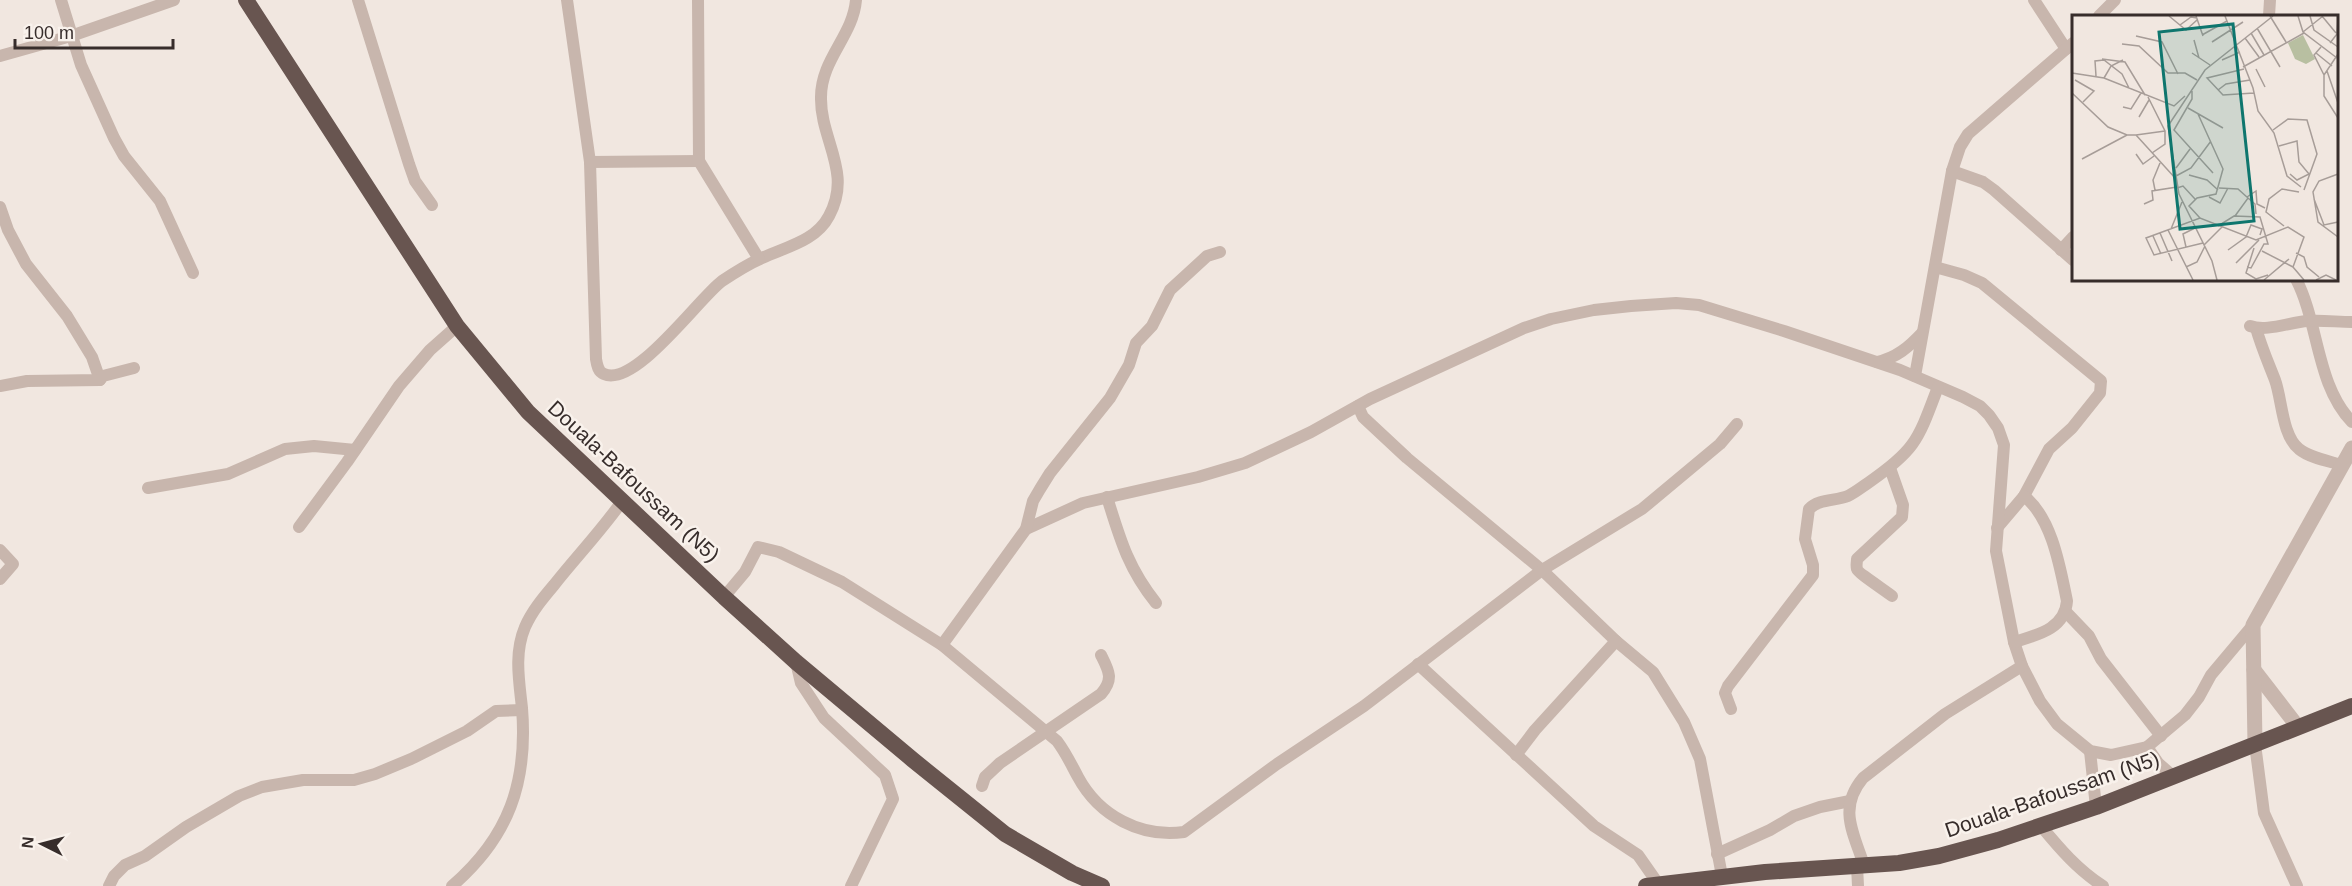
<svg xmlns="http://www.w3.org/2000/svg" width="2352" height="886" font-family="Arial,sans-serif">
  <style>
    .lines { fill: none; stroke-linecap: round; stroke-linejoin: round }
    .minor { stroke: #c8b6ad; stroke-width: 12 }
    .tertiary { stroke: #c8b6ad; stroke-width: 15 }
    .trunk { stroke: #685550; stroke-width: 16 }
    .labels { text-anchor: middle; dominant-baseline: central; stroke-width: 5; stroke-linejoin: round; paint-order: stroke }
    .street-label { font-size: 21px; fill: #372d2b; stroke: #f9f2ec }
    .inset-road { fill: none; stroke: #a79d98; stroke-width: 1.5 }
    .view { fill: #0f766e; fill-opacity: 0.15; stroke: #0f766e; stroke-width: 3 }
    .inset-edge { fill: none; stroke: #372d2b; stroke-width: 3 }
  </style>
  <rect width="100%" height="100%" fill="#f1e7e0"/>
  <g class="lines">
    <g class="minor">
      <path d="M 61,0 L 81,65 L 114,138 L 124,156 L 160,201 L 193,273"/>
      <path d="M 358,0 L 409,164 L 415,181 L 432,205"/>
      <path d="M 567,0 L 590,162 L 596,359 C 597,365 598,372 604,374 C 635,388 699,298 722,281 C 734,273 748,264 762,258 C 786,247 816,241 829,216 C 853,172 820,140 821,97 C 821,59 853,36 856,0"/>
      <path d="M 698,0 L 699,161 L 759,259"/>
      <path d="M 2034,0 L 2066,49"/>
      <path d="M 2099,16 L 2115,0"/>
      <path d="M 2269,16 L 2270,0"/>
      <path d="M 0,56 L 71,36 L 174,0"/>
      <path d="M 590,162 L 699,161"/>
      <path d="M 1952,171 L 1983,182 L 1994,190 L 2073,260"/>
      <path d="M 0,207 L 8,230 L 26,264 L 67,316 L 92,357 L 100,380"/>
      <path d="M 2061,250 L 2073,237"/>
      <path d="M 1935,267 L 1964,275 L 1982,283 L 2101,381 L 2100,393 L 2072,428 L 2049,449 L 2024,496 L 1997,528"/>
      <path d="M 2296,279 C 2319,323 2316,385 2352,422"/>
      <path d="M 2250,326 C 2267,332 2290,322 2308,321 C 2322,320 2338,322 2352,322"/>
      <path d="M 2256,328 C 2261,346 2268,362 2275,380 C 2282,399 2282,436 2299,449 C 2310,458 2329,461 2342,465"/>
      <path d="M 1877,362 C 1896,358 1909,347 1922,333"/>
      <path d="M 1915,376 L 1952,171 L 1960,147 L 1968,134 L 2073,43"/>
      <path d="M 0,386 L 27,381 L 100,380 L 103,376 L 134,368"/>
      <path d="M 1358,406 L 1363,417 L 1407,458 L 1542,570 L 1616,641 L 1653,672 L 1684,722 L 1700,759 L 1722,876"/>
      <path d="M 1890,468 L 1903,505 L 1902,517 L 1857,559 C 1857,562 1856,566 1857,569 C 1858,573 1886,591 1892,596"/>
      <path d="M 148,488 L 228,474 L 285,449 L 314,446 L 355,450"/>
      <path d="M 1107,497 C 1120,539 1128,568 1156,603"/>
      <path d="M 299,527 L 347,462 L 399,386 L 430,350 L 457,326"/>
      <path d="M 1026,529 L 1083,503 L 1198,477 L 1245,463 L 1311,432 L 1370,399 L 1524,328 L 1551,319 L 1594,310 L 1631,306 L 1676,303 L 1699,305 L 1784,331 L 1900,370 L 1963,397 L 1980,406 L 1989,415 L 1998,428 L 2004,445 L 1996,551 L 2014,642 L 2022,666 L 2040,701 L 2057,724 L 2090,751 L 2111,755 L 2147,747 L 2185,715 L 2199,697 L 2211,675 L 2253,625"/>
      <path d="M 0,550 L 13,564 L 0,579"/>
      <path d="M 724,597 L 745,572 L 758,547 L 779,552 L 842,582 L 942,645 L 1057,741 C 1066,753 1071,764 1078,777 C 1099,816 1141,838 1184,832 L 1277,764 L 1364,706 L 1542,570 L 1642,509 L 1720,444 L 1737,424"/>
      <path d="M 2066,612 L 2089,636 L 2101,659 L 2161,736"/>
      <path d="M 2014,642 C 2037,635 2065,629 2067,601 C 2060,567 2052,518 2024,496"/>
      <path d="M 942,645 L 1026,529 L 1033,501 L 1040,489 L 1050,473 L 1110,398 L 1129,365 L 1136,343 L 1152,326 L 1170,290 L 1207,256 L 1220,252"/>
      <path d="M 796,662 L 801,683 L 824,718 L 885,775 L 893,799 L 851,886"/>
      <path d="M 1418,664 L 1594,826 L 1638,855 L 1659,885"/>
      <path d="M 1731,709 L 1725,693 L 1728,686 L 1813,575 L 1813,565 L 1805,539 L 1809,509 C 1818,499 1836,501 1848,496 C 1856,492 1862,487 1868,483 C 1916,450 1918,440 1938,387"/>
      <path d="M 2255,744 L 2264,813 L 2297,886"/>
      <path d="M 2147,747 L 2158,763 L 2174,777"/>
      <path d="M 2090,751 L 2096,807"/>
      <path d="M 1516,755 L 1535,730 L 1616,641"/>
      <path d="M 982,786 L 985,777 L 1000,763 L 1101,694 C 1114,679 1109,671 1101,655"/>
      <path d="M 2041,826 C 2060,849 2078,870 2103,886"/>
      <path d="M 1717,854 L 1770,830 L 1794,816 L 1820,807 L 1850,801"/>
      <path d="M 1864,865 C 1853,832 1838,808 1863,778 L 1945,714 L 2022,666"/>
      <path d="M 1857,866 L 1858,886"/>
      <path d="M 109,886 L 114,876 L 125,865 L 145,856 L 186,827 L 239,796 L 262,787 L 303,780 L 354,780 L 375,774 L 411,759 L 467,731 L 496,711 L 522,710"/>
      <path d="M 452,886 C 509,837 528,782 522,708 C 519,680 514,653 525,627 C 532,611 543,598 554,585 C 576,557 602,530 623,500"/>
    </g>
    <g class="tertiary">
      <path d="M 2254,670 L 2298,727"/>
      <path d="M 2255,744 L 2253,625 L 2352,448"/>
    </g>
    <g class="trunk">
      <path d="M 246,0 L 457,326 L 528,412 L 724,597 L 796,662 L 913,760 L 1005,834 L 1072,873 L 1102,886"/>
      <path d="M 1646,886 L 1765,872 L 1899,863 L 1939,856 L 1998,840 L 2096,807 L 2352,706"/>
    </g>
  </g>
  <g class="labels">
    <g class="street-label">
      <text transform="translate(634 481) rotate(43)">Douala-Bafoussam (N5)</text>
      <text transform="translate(2052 794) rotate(-19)">Douala-Bafoussam (N5)</text>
    </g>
  </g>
  <g transform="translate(2072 15)">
    <rect width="266" height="266" fill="#f1e7e0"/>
    <path d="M 231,20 L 243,44 L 234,49 L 223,44 L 216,28 Z" fill="#b8bfa1"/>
    <path class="inset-road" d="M 97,1 L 114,15 L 125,5M 124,1 L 131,21M 153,1 L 181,73 L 186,96 L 202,118 L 215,161 L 229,172M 198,1 L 214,27M 226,1 L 231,17 L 265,43M 238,1 L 242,15 L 266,32M 250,1 L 264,18M 108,10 L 119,2 L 125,3M 185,13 L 208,52M 231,17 L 251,1M 179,18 L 192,40M 130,20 L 155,6M 64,21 L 90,27 L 106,59M 173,23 L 187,42M 122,25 L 127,43M 140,27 L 171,7M 258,28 L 265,19 L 266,3M 50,29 L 67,31 L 96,58 L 113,58 L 125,65M 249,32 L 242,40 L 252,60M 120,38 L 138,50M 244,38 L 260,51M 266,39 L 252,60 L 252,81 L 266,103M 30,44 L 53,47 L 73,80M 150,45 L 168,37M 171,52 L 232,18M 172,54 L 135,63 L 151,80 L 182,78M 184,54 L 193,72M 255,56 L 266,88M 0,58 L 32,63 L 102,91 L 113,81M 24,61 L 23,46 L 32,45 L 50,59 L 57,73M 32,63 L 39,51 L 51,45M 3,65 L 22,76 L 11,87M 146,75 L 154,69 L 178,65M 120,76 L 120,84 L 102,115 L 141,158M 0,78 L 36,112 L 55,120 L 64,120 L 104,164M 76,82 L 93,116 L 93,129 L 80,138M 51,92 L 59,94 L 69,78M 116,93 L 151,113M 126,99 L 151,154 L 144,179 L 125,183 L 117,191 L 128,203M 67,102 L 77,85M 201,115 L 216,104 L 235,105 L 245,139 L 232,175M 64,120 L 93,116M 207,131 L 225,126 L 227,147 L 237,159 L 225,165 L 218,159M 64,139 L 71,149 L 82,141M 10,144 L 55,120M 104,153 L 118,134M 266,159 L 247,166 L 241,177 L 246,207 L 266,222M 117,160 L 135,165 L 146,175M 104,161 L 119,153 L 139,126M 105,173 L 111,171 L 123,184M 147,173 L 166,174 L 176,183M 83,175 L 81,165 L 88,148M 137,182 L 148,188 L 156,173M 175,182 L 184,176 L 185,189 L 193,193M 242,184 L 252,210 L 266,207M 72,189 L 81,185 L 80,176 L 105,172M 163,201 L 176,183 L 183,189 L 184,199M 146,211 L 162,201 L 188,202 L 196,229 L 192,229 L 179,253 L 175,252M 212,211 L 194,197 L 197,184 L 210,174 L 227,177M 99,214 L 110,187M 96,215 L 121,265M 88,218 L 100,246M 81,221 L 89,239M 131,228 L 82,240 L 74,223 L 128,203 L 184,225 L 216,212 L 232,222 L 221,252 L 232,265M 132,230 L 150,212M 114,232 L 111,219 L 123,213M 182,233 L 174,258 L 184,264 L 196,260M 156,235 L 174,222 L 179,210 L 190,214 L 188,220M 190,236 L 221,252M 224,238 L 232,242 L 235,252 L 247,262M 164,248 L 187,225M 114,252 L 125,247 L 133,231M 145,265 L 140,246 L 107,179 L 96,111 L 133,55 L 201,1M 192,265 L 217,244M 244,265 L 254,260 L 264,265"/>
    <path class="view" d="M 161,9 L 182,206 L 108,214 L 87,17 Z"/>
    <rect width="266" height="266" class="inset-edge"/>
  </g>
  <g transform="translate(42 844) rotate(276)" stroke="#f9f2ec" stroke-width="4.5" paint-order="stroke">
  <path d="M0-4.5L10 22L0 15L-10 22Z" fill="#372d2b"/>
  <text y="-9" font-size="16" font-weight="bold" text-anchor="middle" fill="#372d2b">N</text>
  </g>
  <path d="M15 39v9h158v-9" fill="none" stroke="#372d2b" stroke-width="3"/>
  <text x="24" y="39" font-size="18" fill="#372d2b" stroke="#f9f2ec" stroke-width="4.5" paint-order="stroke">100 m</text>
</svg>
